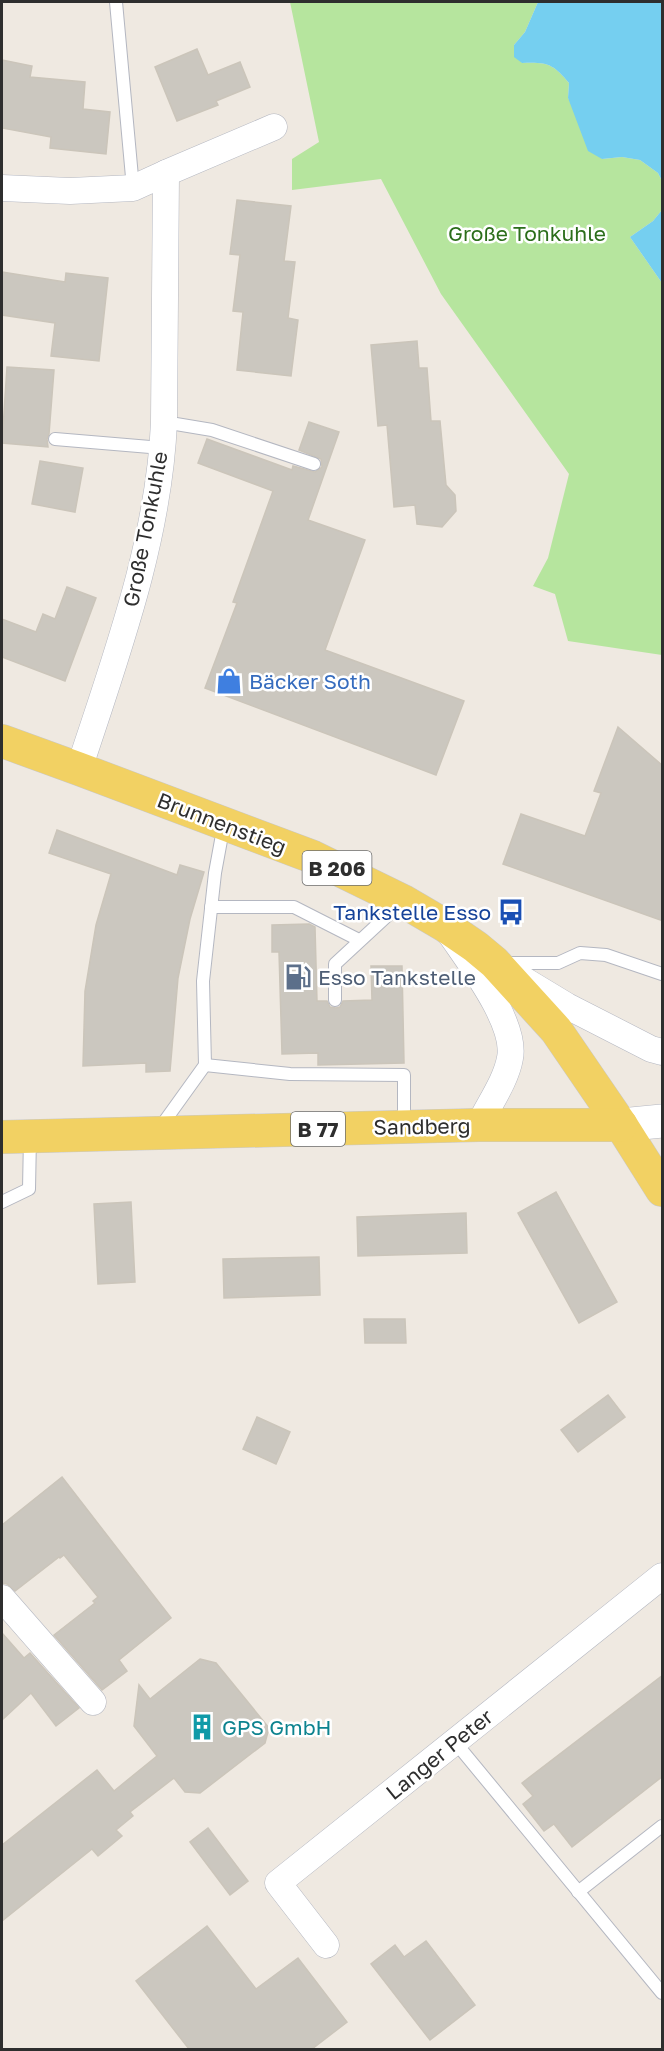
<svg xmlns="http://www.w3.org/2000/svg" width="664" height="2051" font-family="'Golos Text',sans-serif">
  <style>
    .green { fill: #b6e59e }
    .water { fill: #75cff0 }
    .building { fill: #cbc7bf; stroke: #cbc5ba; stroke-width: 1.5 }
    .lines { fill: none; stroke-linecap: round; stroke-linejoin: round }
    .lane-casing { stroke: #b4b7c1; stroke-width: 14 }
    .street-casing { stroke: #b4b7c1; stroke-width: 27 }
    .secondary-casing { stroke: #b4b7c1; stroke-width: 34 }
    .primary-casing { stroke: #c9c9c9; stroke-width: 34 }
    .lane { stroke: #fff; stroke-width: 12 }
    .street { stroke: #fff; stroke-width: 26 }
    .secondary { stroke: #fff; stroke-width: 33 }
    .primary { stroke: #f2d163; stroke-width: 33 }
    .labels { text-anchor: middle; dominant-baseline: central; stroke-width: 5; stroke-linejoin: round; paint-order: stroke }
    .shield { fill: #fff; stroke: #6d6d6d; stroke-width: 1.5 }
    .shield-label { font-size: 20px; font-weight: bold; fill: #2e2e2e }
    .park-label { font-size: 21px; fill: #2c6e1b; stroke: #fff }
    .street-label { font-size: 21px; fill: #2e2e2e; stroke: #fff }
    .shop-label { font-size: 21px; fill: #366cbe; stroke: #fff; text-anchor: start }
    .transit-label { font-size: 21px; fill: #164399; stroke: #fff; text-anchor: end }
    .service-label { font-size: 21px; fill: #4e5e75; stroke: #fff; text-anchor: start }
    .culture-label { font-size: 21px; fill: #0d838f; stroke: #fff; text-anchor: start }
  </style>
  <rect width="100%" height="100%" fill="#efe9e1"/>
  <path class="green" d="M 290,2 L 538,2 L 525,32 L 514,45 L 522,63 C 548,62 553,64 569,83 L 568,98 L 602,159 L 622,157 L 640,160 L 658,173 L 662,181 L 662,210 L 653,221 L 630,237 L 662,283 L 662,655 L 568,641 L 555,594 L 533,586 L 548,558 L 569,474 L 441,294 L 381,179 L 292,190 L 292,159 L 319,142 Z"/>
  <g class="water">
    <path d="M 538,2 L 662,2 L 662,181 L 658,173 L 640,160 L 622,157 L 602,159 L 588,151 L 568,98 L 569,83 C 553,64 548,62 522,63 L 514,57 L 514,45 L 525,32 Z"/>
    <path d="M 662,210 L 662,283 L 630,237 L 653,221 Z"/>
  </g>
  <g class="building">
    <path d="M 197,49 L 208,75 L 240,62 L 250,87 L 216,101 L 218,105 L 177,121 L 155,67 Z"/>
    <path d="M 2,60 L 32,66 L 30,77 L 85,82 L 83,109 L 110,112 L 106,154 L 50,148 L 51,137 L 2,128 Z"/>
    <path d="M 237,200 L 291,206 L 284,261 L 295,262 L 288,318 L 298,320 L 291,376 L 237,370 L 243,312 L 233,311 L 240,255 L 230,254 Z"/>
    <path d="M 2,272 L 65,282 L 66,273 L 108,278 L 99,361 L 51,356 L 55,323 L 2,315 Z"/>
    <path d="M 417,341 L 419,368 L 427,368 L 431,421 L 440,421 L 446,485 L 455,495 L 456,511 L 442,527 L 417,524 L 415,505 L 394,507 L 387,425 L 378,426 L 371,345 Z"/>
    <path d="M 7,367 L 54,370 L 49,434 L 47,439 L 48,447 L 2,443 Z"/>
    <path d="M 309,422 L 339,432 L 308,520 L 365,540 L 325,650 L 464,701 L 436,775 L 205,688 L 237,603 L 233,602 L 273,491 L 198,463 L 207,439 L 292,470 L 293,466 L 315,472 L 322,467 L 321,459 L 299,450 Z"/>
    <path d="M 40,461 L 83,468 L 75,512 L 32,504 Z"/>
    <path d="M 67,587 L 96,598 L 65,681 L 2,657 L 2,619 L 36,632 L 43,614 L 55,619 Z"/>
    <path d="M 618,727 L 663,766 L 663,921 L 503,864 L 521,814 L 585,836 L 601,793 L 594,791 Z"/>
    <path d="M 57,830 L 177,875 L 180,865 L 204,872 L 190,919 L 178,978 L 170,1071 L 146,1072 L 146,1063 L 83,1066 L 85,991 L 96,925 L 111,874 L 49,853 Z"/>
    <path d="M 309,924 L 315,927 L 317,1001 L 327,1001 L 330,1007 L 336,1008 L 340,1007 L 343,1001 L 372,1000 L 371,966 L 402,966 L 404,1063 L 318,1065 L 318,1053 L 282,1054 L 279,952 L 272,952 L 272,925 Z"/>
    <path d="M 556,1192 L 617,1302 L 579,1323 L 518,1213 Z"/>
    <path d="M 131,1202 L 135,1282 L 98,1284 L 94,1204 Z"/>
    <path d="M 466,1213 L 467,1253 L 358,1256 L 357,1217 Z"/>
    <path d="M 319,1257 L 320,1295 L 224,1298 L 223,1259 Z"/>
    <path d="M 364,1319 L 405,1319 L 406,1343 L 365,1343 Z"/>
    <path d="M 608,1395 L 625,1417 L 578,1452 L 561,1430 Z"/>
    <path d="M 257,1417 L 290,1432 L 276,1464 L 243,1449 Z"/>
    <path d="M 62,1477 L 171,1618 L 119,1660 L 127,1671 L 102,1690 L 54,1635 L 95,1603 L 93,1601 L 98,1597 L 64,1555 L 60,1558 L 59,1557 L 15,1591 L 7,1584 L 2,1583 L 2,1525 Z"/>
    <path d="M 2,1633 L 24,1658 L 30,1653 L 79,1708 L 56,1726 L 31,1693 L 2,1720 Z"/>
    <path d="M 200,1659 L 216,1663 L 269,1728 L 265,1743 L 200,1793 L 185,1792 L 174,1778 L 130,1812 L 133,1816 L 116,1830 L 122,1836 L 98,1856 L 92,1849 L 2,1921 L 2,1845 L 97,1770 L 114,1791 L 157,1756 L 134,1726 L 139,1685 L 150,1699 Z"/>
    <path d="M 663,1675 L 663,1776 L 572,1847 L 554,1824 L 544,1831 L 523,1804 L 533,1796 L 522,1783 Z"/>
    <path d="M 208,1828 L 248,1881 L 230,1895 L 190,1842 Z"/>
    <path d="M 207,1926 L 256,1989 L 298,1958 L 347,2022 L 312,2049 L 189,2049 L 136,1981 Z"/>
    <path d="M 426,1941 L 475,2005 L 430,2040 L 371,1964 L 395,1945 L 404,1957 Z"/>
  </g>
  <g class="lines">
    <g class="lane-casing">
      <g id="lane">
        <path d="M 116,2 L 133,188"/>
        <path d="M 164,422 L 212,430 L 314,464"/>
        <path d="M 55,439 L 162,448"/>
        <path d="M 211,907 L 294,907 L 359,940"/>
        <path d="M 504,963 L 558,963 L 580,953 L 606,955 L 662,974"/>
        <path d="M 335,1000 L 335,964 L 402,902"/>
        <path d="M 205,1065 L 290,1074 L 404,1075 L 404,1126"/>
        <path d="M 159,1129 L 205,1065 L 203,981 L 215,873 L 224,824"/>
        <path d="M 2,1202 L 29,1189 L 30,1137"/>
        <path d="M 455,1742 L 662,1993"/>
        <path d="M 578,1892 L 662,1826"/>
      </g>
    </g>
    <g class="street-casing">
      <g id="street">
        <path d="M 166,173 L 274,127"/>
        <path d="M 2,188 L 70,191 L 133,188 L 166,173 L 164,422 C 159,541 116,656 79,769"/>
        <path d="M 451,935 C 470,963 517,1024 510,1058 C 506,1081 489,1104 479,1125"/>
        <path d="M 514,974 L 567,1006 L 651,1049 L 662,1052"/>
        <path d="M 2,1598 L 93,1702"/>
        <path d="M 326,1945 L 278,1883 L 662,1576"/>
      </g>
    </g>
    <g class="secondary-casing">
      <path id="secondary" d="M 621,1125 L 662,1121"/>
    </g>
    <g class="primary-casing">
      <g id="primary">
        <path d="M 2,741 L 79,769 L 313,857 L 403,901 L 444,925 L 476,947 L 494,962 L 556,1030 L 621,1125 L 662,1190"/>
        <path d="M 2,1137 L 479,1125 L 621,1125"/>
      </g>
    </g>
    <use href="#lane" class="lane"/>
    <use href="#street" class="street"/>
    <use href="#secondary" class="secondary"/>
    <use href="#primary" class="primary"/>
  </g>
  <defs>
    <g id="shop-bare" transform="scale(2.07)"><path d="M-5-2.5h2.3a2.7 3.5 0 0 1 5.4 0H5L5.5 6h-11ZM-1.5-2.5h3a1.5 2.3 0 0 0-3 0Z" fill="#3f7fe0" stroke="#fff" stroke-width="2.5" paint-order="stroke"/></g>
    <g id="bus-bare" transform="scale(2.07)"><path d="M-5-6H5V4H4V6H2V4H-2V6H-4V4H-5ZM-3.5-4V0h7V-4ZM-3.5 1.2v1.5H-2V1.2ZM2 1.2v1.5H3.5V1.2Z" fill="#1a4fb4" stroke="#fff" stroke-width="2.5" paint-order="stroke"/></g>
    <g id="fuel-bare" transform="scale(2.07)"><path d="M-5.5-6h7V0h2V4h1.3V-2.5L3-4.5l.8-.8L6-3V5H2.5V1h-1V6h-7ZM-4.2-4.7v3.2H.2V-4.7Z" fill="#5c6f8a" stroke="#fff" stroke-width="2.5" paint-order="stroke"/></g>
    <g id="building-bare" transform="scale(2.07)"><path d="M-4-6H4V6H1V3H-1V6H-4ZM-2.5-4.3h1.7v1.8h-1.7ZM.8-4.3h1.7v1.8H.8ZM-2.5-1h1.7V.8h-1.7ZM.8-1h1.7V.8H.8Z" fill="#0f9aa8" stroke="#fff" stroke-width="2.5" paint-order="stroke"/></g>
  </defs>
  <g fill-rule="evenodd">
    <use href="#shop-bare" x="229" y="681"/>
    <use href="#bus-bare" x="511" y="912"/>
    <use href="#fuel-bare" x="298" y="977"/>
    <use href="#building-bare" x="202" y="1727"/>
  </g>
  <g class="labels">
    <g class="shield">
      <rect x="302.5" y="851" width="69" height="34" rx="4.5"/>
      <rect x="291" y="1112" width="54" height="34" rx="4.5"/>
    </g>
    <g class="shield-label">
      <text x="337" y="868">B 206</text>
      <text x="318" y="1129">B 77</text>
    </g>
    <g class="park-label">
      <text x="527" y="233">Große Tonkuhle</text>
    </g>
    <g class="street-label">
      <text transform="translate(145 529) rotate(-79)">Große Tonkuhle</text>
      <text transform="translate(222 823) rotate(21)">Brunnenstieg</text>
      <text transform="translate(422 1126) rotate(-1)">Sandberg</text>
      <text transform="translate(439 1754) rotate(-39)">Langer Peter</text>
    </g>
    <g class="shop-label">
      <text x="249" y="681">Bäcker Soth</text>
    </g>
    <g class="transit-label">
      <text x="491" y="912">Tankstelle Esso</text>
    </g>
    <g class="service-label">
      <text x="318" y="977">Esso Tankstelle</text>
    </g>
    <g class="culture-label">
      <text x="222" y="1727">GPS GmbH</text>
    </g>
  </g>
  <rect width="664" height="2051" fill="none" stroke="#2e2e2e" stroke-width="6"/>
</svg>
